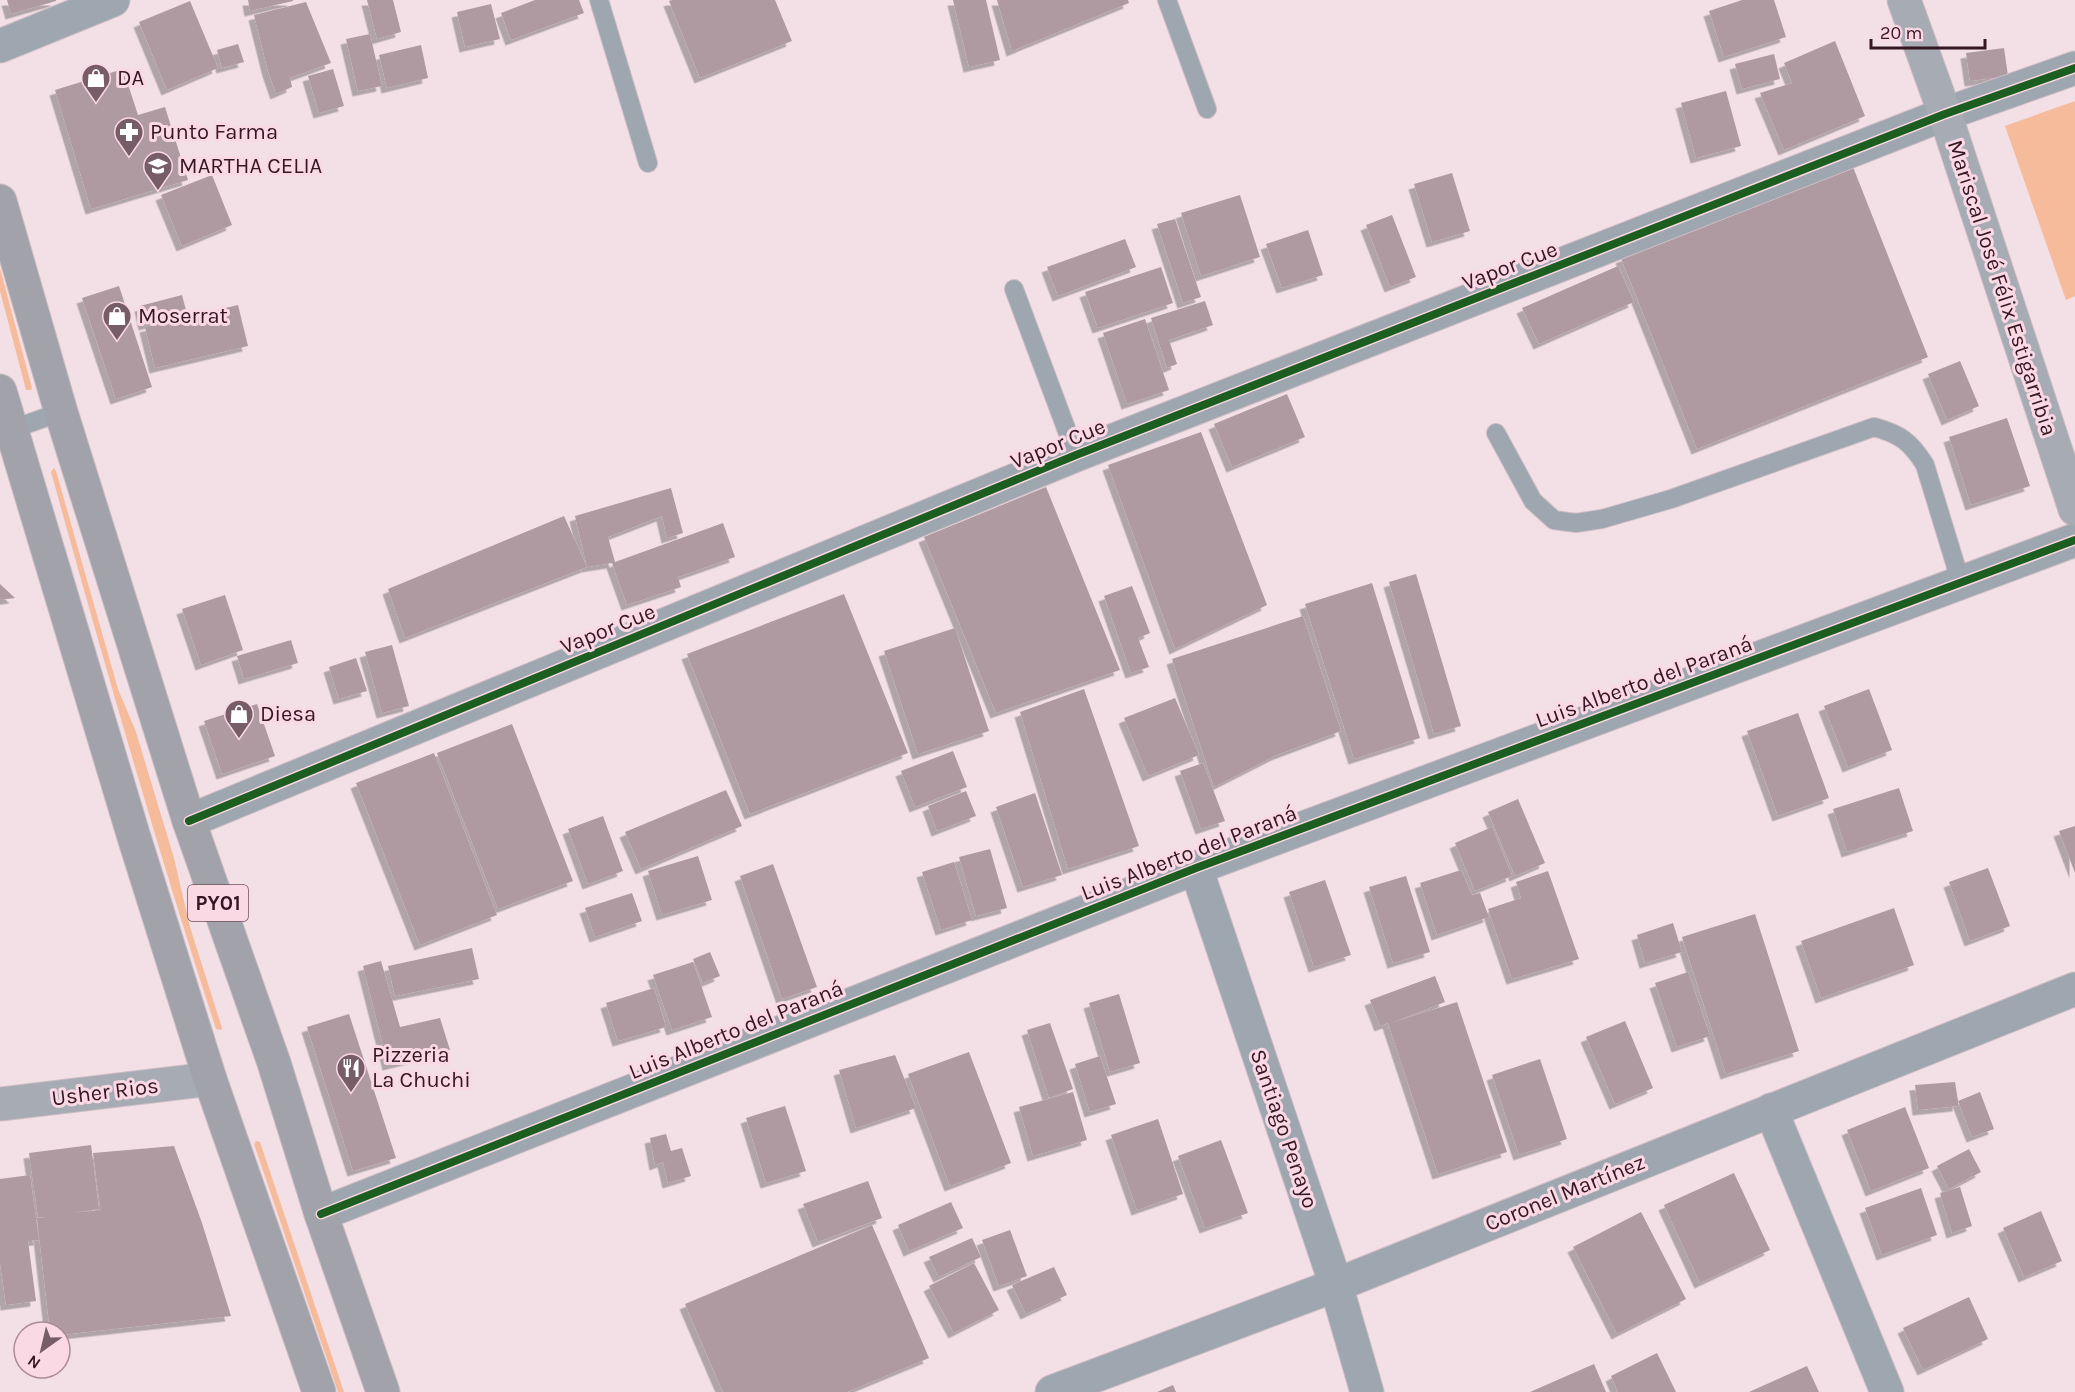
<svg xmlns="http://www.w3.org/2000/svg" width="2075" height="1392" font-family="Karla,sans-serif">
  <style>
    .green { fill: #f5bb9b }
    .building { fill: #af9aa2; filter: url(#shadow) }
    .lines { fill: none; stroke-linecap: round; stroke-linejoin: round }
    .lane-casing { stroke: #cebdc4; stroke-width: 20 }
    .street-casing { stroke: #cebdc4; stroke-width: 35 }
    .secondary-casing { stroke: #cebdc4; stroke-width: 35 }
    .highway-casing { stroke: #cebdc4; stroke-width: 35 }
    .lane { stroke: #9ea6af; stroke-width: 18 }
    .street { stroke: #9ea6af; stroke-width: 33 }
    .secondary { stroke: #a6abb4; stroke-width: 33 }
    .highway { stroke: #a2a3aa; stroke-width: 33 }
    .cycleway-casing { stroke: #fad8e4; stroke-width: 11 }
    .cycleway { stroke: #1b5e20; stroke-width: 8 }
    .labels { text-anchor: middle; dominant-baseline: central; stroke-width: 6; stroke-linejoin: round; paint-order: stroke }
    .shield { fill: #fad8e4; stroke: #70515e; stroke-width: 1.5 }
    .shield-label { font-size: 21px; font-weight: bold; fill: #351724 }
    .poi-label { font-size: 22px; fill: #351724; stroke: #fad8e4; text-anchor: start }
    .street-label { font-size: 22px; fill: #351724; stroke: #fad8e4 }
  </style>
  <defs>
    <filter id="shadow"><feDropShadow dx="-5.5" dy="5.5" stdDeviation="0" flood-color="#0004"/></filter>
  </defs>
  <rect width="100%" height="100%" fill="#f2e0e6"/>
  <g class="green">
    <path d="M 2075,101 L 2075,296 L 2066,300 L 2005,126 Z"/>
    <path d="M 0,268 L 32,388 L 31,390 L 26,390 L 0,291 Z"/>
    <path d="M 54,468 L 56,471 L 118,689 L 136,732 L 174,858 L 190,927 L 222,1028 L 221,1030 L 216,1029 C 156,845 103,659 51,472 Z"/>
    <path d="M 256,1141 L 260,1142 L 344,1392 L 338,1392 L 254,1144 Z"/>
  </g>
  <g class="building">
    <path d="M 7,0 L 56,0 L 56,1 L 11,14 Z"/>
    <path d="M 248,0 L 293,0 L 293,1 L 250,11 Z"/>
    <path d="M 367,0 L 393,0 L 401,32 L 377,39 Z"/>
    <path d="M 535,0 L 579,0 L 584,13 L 511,40 L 501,13 Z"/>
    <path d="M 672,0 L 775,0 L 792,41 L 700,78 L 669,1 Z"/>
    <path d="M 953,0 L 986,0 L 1000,60 L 969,67 Z"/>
    <path d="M 997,0 L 1128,0 L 1129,3 L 1012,51 Z"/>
    <path d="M 1742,0 L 1774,0 L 1786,37 L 1724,57 L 1709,11 Z"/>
    <path d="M 190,1 L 218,68 L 167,90 L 139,22 Z"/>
    <path d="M 306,2 L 331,63 L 290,78 L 292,87 L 276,94 L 268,71 L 254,15 Z"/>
    <path d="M 491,4 L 500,39 L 465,47 L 457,12 Z"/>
    <path d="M 370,34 L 382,86 L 358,91 L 346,39 Z"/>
    <path d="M 1835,41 L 1865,116 L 1784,150 L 1760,93 L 1792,83 L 1784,63 Z"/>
    <path d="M 238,44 L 244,62 L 222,68 L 217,50 Z"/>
    <path d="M 421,45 L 428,78 L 387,88 L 379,55 Z"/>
    <path d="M 2004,48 L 2008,76 L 1970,81 L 1966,53 Z"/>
    <path d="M 1774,54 L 1780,79 L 1742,89 L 1735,64 Z"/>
    <path d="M 123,69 L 138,115 L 165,107 L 188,180 L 91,209 L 55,90 Z"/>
    <path d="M 333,69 L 344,106 L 319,113 L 308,76 Z"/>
    <path d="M 1726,91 L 1741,146 L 1696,158 L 1681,103 Z"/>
    <path d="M 1853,167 L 1928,357 L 1697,449 L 1621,258 Z"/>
    <path d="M 1452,173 L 1470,231 L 1432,242 L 1414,184 Z"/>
    <path d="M 212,175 L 232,225 L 182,246 L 161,195 Z"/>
    <path d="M 1240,195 L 1260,257 L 1201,276 L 1181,213 Z"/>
    <path d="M 1392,215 L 1416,277 L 1390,287 L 1366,225 Z"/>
    <path d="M 1175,219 L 1201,297 L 1183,303 L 1157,224 Z"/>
    <path d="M 1308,230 L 1323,275 L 1282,288 L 1266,244 Z"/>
    <path d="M 1125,239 L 1136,267 L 1058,296 L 1047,267 Z"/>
    <path d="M 1618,266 L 1634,302 L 1539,344 L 1522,308 Z"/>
    <path d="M 1161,267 L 1173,303 L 1098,328 L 1085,292 Z"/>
    <path d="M 119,286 L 152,387 L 116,399 L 82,298 Z"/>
    <path d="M 182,295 L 187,314 L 144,325 L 140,306 Z"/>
    <path d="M 1205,301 L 1213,325 L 1169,340 L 1177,364 L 1167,368 L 1151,318 Z"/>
    <path d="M 238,305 L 248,346 L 155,368 L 145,327 Z"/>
    <path d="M 1145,319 L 1169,390 L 1127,404 L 1103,333 Z"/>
    <path d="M 1960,361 L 1979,406 L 1947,420 L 1928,374 Z"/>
    <path d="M 1287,394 L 1305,437 L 1232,467 L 1214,424 Z"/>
    <path d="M 2007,418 L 2030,486 L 1971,505 L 1949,437 Z"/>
    <path d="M 1201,432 L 1267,605 L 1175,649 L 1108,465 Z"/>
    <path d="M 1046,487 L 1120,670 L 996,713 L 924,537 Z"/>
    <path d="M 671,488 L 683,533 L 667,538 L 662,516 L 608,537 L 615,562 L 723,523 L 735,557 L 678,577 L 681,587 L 627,605 L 612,563 L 587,567 L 405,638 L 388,589 L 564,516 L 587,567 L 575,516 Z"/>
    <path d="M 1416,574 L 1461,726 L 1434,734 L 1389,582 Z"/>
    <path d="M 1372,583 L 1420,738 L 1354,759 L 1305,604 Z"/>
    <path d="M 0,584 L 15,598 L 0,600 Z"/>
    <path d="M 1132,586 L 1150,633 L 1138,638 L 1149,667 L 1131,673 L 1104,596 Z"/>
    <path d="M 844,594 L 908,753 L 750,814 L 687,654 Z"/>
    <path d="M 225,595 L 243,650 L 201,665 L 182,609 Z"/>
    <path d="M 1303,616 L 1341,731 L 1277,755 L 1214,787 L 1172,659 Z"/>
    <path d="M 955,628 L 989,731 L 918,754 L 884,651 Z"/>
    <path d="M 291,640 L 298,663 L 244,679 L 237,656 Z"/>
    <path d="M 392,645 L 409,706 L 382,713 L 365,652 Z"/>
    <path d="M 356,658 L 367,691 L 339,699 L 329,667 Z"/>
    <path d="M 1084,689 L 1139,846 L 1068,869 L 1020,712 Z"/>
    <path d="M 1869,689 L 1892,750 L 1848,767 L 1824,706 Z"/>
    <path d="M 1175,698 L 1199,755 L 1148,776 L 1124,718 Z"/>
    <path d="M 257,704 L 275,756 L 222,774 L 204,721 Z"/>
    <path d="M 1798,713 L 1829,798 L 1778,816 L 1747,731 Z"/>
    <path d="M 512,724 L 573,881 L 498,909 L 437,753 Z"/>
    <path d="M 953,751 L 967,787 L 915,807 L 901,771 Z"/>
    <path d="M 434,753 L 497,915 L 420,945 L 356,783 Z"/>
    <path d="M 1203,763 L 1225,821 L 1201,829 L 1180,771 Z"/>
    <path d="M 1899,788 L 1913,831 L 1847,852 L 1833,809 Z"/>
    <path d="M 726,790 L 742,826 L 641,869 L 625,832 Z"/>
    <path d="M 966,791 L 976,816 L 937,831 L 928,806 Z"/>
    <path d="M 1035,793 L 1062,875 L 1023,887 L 996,807 Z"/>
    <path d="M 1518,799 L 1545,863 L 1515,876 L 1488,812 Z"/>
    <path d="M 603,816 L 623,871 L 588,884 L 568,829 Z"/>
    <path d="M 2075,826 L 2075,873 L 2059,831 Z"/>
    <path d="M 1492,827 L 1512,876 L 1475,891 L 1455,843 Z"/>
    <path d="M 990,849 L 1007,908 L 976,916 L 959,857 Z"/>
    <path d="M 698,856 L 712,900 L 662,915 L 648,871 Z"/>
    <path d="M 954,862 L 972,920 L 941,930 L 922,872 Z"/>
    <path d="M 773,864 L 817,987 L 782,999 L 740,876 Z"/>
    <path d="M 1988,868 L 2010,926 L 1970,941 L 1949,882 Z"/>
    <path d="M 1461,870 L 1472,895 L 1480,893 L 1489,917 L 1437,935 L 1420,883 Z"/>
    <path d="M 1548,871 L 1579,959 L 1512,979 L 1488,909 L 1521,898 L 1516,882 Z"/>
    <path d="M 1406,876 L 1430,952 L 1393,963 L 1369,887 Z"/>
    <path d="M 1325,880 L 1351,955 L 1314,967 L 1289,892 Z"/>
    <path d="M 632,893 L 642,921 L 595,937 L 585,908 Z"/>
    <path d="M 1894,908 L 1914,965 L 1821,998 L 1801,941 Z"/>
    <path d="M 1755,914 L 1799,1051 L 1726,1074 L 1682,937 Z"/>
    <path d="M 1673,923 L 1682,952 L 1645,963 L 1637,935 Z"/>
    <path d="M 472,948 L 479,979 L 395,996 L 388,966 Z"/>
    <path d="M 710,952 L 720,976 L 703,983 L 693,959 Z"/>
    <path d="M 381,961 L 400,1027 L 440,1018 L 450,1050 L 388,1065 L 363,966 Z"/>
    <path d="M 693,962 L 712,1017 L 672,1030 L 653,975 Z"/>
    <path d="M 1688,972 L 1710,1036 L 1677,1047 L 1655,983 Z"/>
    <path d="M 1435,976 L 1445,1002 L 1391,1023 L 1457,1002 L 1507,1152 L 1438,1174 L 1388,1023 L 1380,1026 L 1370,1000 Z"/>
    <path d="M 654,988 L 666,1027 L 618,1041 L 606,1003 Z"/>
    <path d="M 1119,994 L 1140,1063 L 1110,1072 L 1089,1003 Z"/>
    <path d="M 349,1014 L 396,1158 L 353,1171 L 307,1027 Z"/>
    <path d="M 1625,1021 L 1653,1088 L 1615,1104 L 1586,1037 Z"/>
    <path d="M 1050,1023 L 1073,1089 L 1049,1098 L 1027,1030 Z"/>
    <path d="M 969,1052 L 1011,1163 L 950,1186 L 908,1074 Z"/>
    <path d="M 895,1055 L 916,1108 L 856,1128 L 839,1070 Z"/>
    <path d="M 1100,1056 L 1116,1104 L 1090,1112 L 1075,1064 Z"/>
    <path d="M 1540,1059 L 1567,1139 L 1519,1155 L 1492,1075 Z"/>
    <path d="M 1955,1082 L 1958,1101 L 1980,1092 L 1994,1129 L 1972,1137 L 1958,1101 L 1958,1106 L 1918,1110 L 1915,1085 Z"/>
    <path d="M 1073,1092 L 1087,1140 L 1033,1156 L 1019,1107 Z"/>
    <path d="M 785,1106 L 806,1171 L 766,1183 L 746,1118 Z"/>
    <path d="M 1905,1107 L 1929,1168 L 1871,1191 L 1847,1130 Z"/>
    <path d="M 1158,1119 L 1183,1194 L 1137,1210 L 1111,1135 Z"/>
    <path d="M 666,1134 L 671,1151 L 682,1148 L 691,1176 L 668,1183 L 663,1162 L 655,1165 L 650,1138 Z"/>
    <path d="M 1221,1140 L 1248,1213 L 1205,1228 L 1178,1156 Z"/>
    <path d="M 91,1145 L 99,1209 L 72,1213 L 100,1210 L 101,1214 L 93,1153 L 174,1146 L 202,1223 L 231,1316 L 60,1335 L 60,1332 L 50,1332 L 37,1218 L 47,1217 L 38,1217 L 29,1153 Z"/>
    <path d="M 1969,1149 L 1981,1172 L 1949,1189 L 1937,1166 Z"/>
    <path d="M 1734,1173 L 1770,1250 L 1700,1283 L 1664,1205 Z"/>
    <path d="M 30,1175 L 39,1240 L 28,1241 L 36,1301 L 6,1305 L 0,1262 L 0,1179 Z"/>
    <path d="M 868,1181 L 882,1218 L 818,1242 L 803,1204 Z"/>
    <path d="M 1960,1187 L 1972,1226 L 1952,1233 L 1940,1193 Z"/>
    <path d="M 1921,1188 L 1937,1235 L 1882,1255 L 1865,1208 Z"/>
    <path d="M 951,1202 L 963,1228 L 909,1251 L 898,1225 Z"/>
    <path d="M 2041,1211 L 2062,1261 L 2024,1277 L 2003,1228 Z"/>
    <path d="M 1641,1212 L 1686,1299 L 1617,1334 L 1573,1247 Z"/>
    <path d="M 872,1225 L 929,1358 L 847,1392 L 723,1392 L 685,1304 Z"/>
    <path d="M 1010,1230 L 1027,1276 L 999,1286 L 982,1240 Z"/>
    <path d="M 972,1238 L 981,1257 L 939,1277 L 929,1257 Z"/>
    <path d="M 974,1263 L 999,1310 L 954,1333 L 929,1286 Z"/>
    <path d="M 1054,1267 L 1067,1295 L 1026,1314 L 1012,1285 Z"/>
    <path d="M 1969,1297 L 1988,1339 L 1923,1370 L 1903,1328 Z"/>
    <path d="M 1657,1353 L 1676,1392 L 1618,1392 L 1611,1376 Z"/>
    <path d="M 1594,1364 L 1606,1392 L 1530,1392 Z"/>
    <path d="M 1807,1366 L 1819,1392 L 1749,1392 Z"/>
    <path d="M 1173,1385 L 1176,1392 L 1157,1392 Z"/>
  </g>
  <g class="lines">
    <g class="lane-casing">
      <g id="lane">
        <path d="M 599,0 L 648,163"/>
        <path d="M 1167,0 L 1207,109"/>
        <path d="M 1014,289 L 1076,455"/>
        <path d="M 10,430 L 61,412"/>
        <path d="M 1496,433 L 1533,501 L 1554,520 L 1576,523 L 1602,519 L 1671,499 L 1874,427 C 1900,434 1911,442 1925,465 L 1961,583"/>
      </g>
    </g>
    <g class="street-casing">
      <g id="street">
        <path d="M 0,46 L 113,0"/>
        <path d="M 189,821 L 1076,455 L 1945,114 L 2075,68"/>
        <path d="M 1196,868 L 1336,1285 L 1367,1392"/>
        <path d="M 1771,1110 L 1887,1392"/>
        <path d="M 321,1214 L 1196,868 L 2075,540"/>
        <path d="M 1052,1392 L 1336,1285 L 2075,989"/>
      </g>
    </g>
    <g class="secondary-casing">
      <g id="secondary">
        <path d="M 1904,0 L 1945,114 L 2075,509"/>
        <path d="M 0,1104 L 210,1079"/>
      </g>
    </g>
    <g class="highway-casing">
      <g id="highway">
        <path d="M 0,201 L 61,412 L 189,821 L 274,1063 L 321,1214 L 383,1392"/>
        <path d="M 0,391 L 133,834 L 210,1079 L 319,1392"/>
      </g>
    </g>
    <use href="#lane" class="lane"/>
    <use href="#street" class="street"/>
    <use href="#secondary" class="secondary"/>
    <use href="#highway" class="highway"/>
    <g class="cycleway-casing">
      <g id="cycleway">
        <path d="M 189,821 L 1076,455 L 1945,114 L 2075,68"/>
        <path d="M 321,1214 L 1196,868 L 2075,540"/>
      </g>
    </g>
    <use href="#cycleway" class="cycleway"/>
  </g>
  <defs>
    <g id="shop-pin" transform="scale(1.5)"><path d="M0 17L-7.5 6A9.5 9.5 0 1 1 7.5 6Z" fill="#775d68" stroke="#fad8e4"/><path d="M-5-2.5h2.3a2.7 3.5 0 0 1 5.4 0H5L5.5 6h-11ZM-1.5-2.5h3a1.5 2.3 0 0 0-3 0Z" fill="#fff"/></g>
    <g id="pharmacy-pin" transform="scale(1.5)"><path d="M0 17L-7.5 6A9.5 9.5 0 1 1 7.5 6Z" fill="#775d68" stroke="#fad8e4"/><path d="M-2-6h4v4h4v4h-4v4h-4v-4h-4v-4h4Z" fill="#fff"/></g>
    <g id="school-pin" transform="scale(1.5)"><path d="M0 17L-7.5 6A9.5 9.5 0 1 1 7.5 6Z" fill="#775d68" stroke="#fad8e4"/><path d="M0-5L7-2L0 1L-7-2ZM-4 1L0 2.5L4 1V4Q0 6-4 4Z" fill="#fff"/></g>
    <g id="restaurant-pin" transform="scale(1.5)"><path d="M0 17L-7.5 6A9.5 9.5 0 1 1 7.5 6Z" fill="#775d68" stroke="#fad8e4"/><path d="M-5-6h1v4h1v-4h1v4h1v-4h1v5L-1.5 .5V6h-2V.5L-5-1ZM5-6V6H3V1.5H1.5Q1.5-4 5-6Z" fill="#fff"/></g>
  </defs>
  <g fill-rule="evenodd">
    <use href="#shop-pin" x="96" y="78"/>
    <use href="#pharmacy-pin" x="129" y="132"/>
    <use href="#school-pin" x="158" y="166"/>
    <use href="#shop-pin" x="117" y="316"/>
    <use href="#shop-pin" x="239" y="714"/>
    <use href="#restaurant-pin" x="351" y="1068"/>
  </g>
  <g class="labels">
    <rect class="shield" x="188" y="885" width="60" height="36" rx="4.5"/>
    <g class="shield-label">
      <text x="218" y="903">PY01</text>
    </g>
    <g class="poi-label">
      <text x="117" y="78">DA</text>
      <text x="150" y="132">Punto Farma</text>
      <text x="179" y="166">MARTHA CELIA</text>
      <text x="138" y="316">Moserrat</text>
      <text x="260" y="714">Diesa</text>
      <text x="372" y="1055">Pizzeria<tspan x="372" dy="25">La Chuchi</tspan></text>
    </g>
    <g class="street-label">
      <text transform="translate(1510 266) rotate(-21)">Vapor Cue</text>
      <text transform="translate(2002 288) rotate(72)">Mariscal José Félix Estigarribia</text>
      <text transform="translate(1058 444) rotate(-22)">Vapor Cue</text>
      <text transform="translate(608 629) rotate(-22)">Vapor Cue</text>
      <text transform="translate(1644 682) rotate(-20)">Luis Alberto del Paraná</text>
      <text transform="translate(1189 853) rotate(-21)">Luis Alberto del Paraná</text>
      <text transform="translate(736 1030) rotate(-22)">Luis Alberto del Paraná</text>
      <text transform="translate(105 1092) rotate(-7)">Usher Rios</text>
      <text transform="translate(1284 1129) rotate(71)">Santiago Penayo</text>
      <text transform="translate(1565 1193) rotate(-22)">Coronel Martínez</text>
    </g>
  </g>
  <g transform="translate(42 1350) rotate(214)"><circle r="28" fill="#fad8e4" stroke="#ab8b97" stroke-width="1.5"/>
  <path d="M0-4.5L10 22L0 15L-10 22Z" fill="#775d68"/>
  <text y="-9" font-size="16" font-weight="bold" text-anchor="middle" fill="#351724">N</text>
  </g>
  <path d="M1871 39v9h114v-9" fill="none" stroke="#351724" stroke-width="3"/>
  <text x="1880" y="39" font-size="18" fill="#351724" stroke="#fad8e4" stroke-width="4.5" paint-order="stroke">20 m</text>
</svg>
